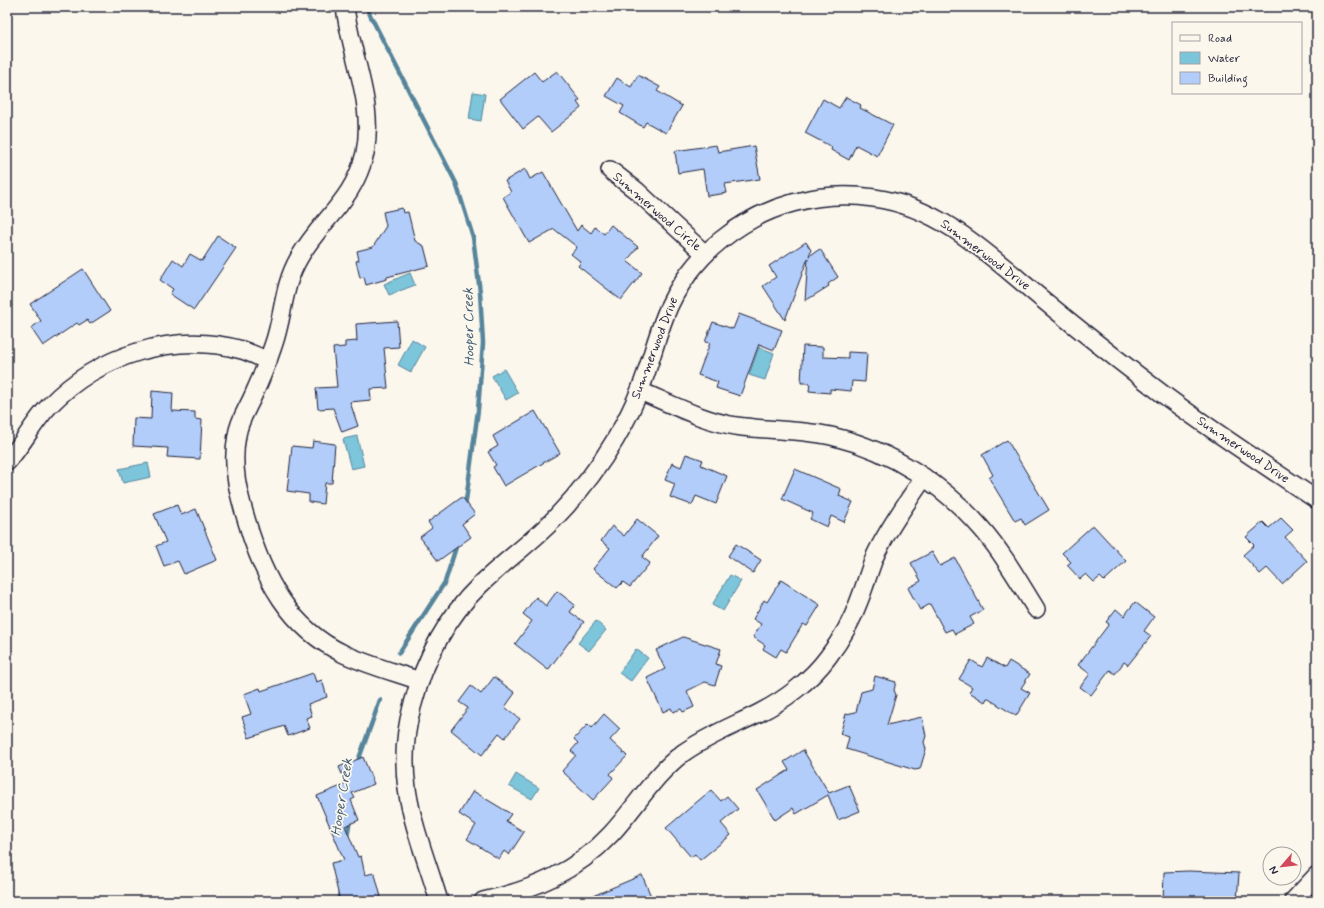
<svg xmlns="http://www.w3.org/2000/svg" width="1324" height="908" font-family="Mynerve,sans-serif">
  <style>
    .water { fill: #7bc5db; stroke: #57849b }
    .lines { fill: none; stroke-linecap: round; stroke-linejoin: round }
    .stream { stroke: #57849b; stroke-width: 4.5 }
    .building { fill: #b2cdfa; stroke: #22223b }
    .minor-casing { stroke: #22223b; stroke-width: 20 }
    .minor { stroke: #fbf7ec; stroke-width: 17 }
    .labels { text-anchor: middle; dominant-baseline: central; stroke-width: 3.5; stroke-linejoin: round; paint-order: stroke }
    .street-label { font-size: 13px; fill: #22223b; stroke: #fbf7ec }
    .water-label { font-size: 14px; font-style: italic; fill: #415b73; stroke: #fbf7ec }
  </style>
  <rect width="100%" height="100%" fill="#fbf7ec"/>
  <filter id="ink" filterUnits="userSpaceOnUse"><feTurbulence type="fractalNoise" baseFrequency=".025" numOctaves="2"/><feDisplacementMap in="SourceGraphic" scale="8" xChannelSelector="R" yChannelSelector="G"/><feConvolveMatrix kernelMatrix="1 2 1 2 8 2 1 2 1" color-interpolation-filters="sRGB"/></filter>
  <g filter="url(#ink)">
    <g class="water">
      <path d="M 473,92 L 485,94 L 481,121 L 469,119 Z"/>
      <path d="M 410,273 L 415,285 L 389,295 L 384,284 Z"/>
      <path d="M 412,339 L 425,347 L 411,372 L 398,365 Z"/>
      <path d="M 759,347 L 774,353 L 765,380 L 749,375 Z"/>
      <path d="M 504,369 L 518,393 L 506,400 L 492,376 Z"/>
      <path d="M 357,436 L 364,466 L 351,469 L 343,439 Z"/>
      <path d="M 148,463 L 151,477 L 123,483 L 119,469 Z"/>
      <path d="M 730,575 L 741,581 L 723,611 L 712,605 Z"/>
      <path d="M 596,621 L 606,630 L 589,651 L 578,643 Z"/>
      <path d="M 636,649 L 648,658 L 631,681 L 619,673 Z"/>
      <path d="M 516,774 L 539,788 L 532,799 L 509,786 Z"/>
    </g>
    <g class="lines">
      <g class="stream">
        <path d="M 366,7 L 456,183 L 473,237 L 480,292 L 483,343 L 478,410 L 465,508"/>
        <path d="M 399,653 L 445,582 L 457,544"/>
        <path d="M 357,764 L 380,700"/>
        <path d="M 347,837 L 350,819"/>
        <path d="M 338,901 L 340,892"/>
      </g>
    </g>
    <g class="building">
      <path d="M 557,71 L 580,100 L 577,102 L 581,108 L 551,132 L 538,117 L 523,129 L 500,99 L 534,72 L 542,82 Z"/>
      <path d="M 638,75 L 660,87 L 657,91 L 682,106 L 666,133 L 646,122 L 643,127 L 620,113 L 624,106 L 606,96 L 617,78 L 631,87 Z"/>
      <path d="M 846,97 L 861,105 L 860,108 L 893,125 L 877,156 L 856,145 L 849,160 L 831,150 L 832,147 L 805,133 L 823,99 L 839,108 Z"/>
      <path d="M 716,145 L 718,152 L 754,146 L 760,179 L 725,184 L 727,193 L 707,196 L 703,169 L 678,173 L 675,151 Z"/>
      <path d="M 525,169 L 530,179 L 543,172 L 577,231 L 581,225 L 591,233 L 595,227 L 604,234 L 611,225 L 638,247 L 627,261 L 642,273 L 621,300 L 578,266 L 581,262 L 571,254 L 577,247 L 554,229 L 529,243 L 503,197 L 511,192 L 505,181 Z"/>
      <path d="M 402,208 L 403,213 L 408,212 L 415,241 L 424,246 L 429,266 L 387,277 L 387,279 L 366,285 L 364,277 L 360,278 L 356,261 L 359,260 L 357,251 L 373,247 L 386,226 L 383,212 Z"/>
      <path d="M 218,236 L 236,248 L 194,310 L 170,294 L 173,289 L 160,280 L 173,259 L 183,266 L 190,254 L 202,261 Z"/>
      <path d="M 806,242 L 811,250 L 809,256 L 820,249 L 838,277 L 828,284 L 829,286 L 805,301 L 808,258 L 785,320 L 763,286 L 776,277 L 769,266 Z"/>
      <path d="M 83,269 L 110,311 L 90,324 L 87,320 L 79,325 L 77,323 L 43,346 L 31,328 L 41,321 L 30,304 Z"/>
      <path d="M 739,314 L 782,330 L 774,350 L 759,344 L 740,396 L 716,388 L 718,382 L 698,375 L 710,343 L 705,342 L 713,322 L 733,329 Z"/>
      <path d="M 397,321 L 399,347 L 384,348 L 388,388 L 370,389 L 371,400 L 350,402 L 358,426 L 342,432 L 333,408 L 318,409 L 316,388 L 337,387 L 333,348 L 345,347 L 345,342 L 357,341 L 356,324 Z"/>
      <path d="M 803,346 L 823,347 L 823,357 L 848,358 L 848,352 L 867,353 L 865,382 L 852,381 L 851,391 L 830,389 L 830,393 L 809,391 L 810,383 L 801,383 Z"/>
      <path d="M 152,391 L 173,393 L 172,411 L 195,412 L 195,419 L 202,420 L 200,459 L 167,457 L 168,448 L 133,446 L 134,418 L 151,419 Z"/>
      <path d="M 535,411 L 560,453 L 504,486 L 493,467 L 496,465 L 488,452 L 498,446 L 493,436 Z"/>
      <path d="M 1007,440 L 1049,510 L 1025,525 L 1021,518 L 1015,521 L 989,478 L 993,475 L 982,455 Z"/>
      <path d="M 313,441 L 335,444 L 332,483 L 325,483 L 323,504 L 309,502 L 309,494 L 287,491 L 292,446 L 312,448 Z"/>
      <path d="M 686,454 L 703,460 L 701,465 L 727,476 L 716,504 L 696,496 L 692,505 L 670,497 L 675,484 L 665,480 L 672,463 L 681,467 Z"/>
      <path d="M 795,469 L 841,489 L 839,496 L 853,502 L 844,522 L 831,516 L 827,527 L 810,519 L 813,513 L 782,499 Z"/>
      <path d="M 462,497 L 475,514 L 462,524 L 471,537 L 438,561 L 420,537 L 432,528 L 428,522 Z"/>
      <path d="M 177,505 L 181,515 L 196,509 L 217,560 L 184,574 L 178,561 L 164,566 L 156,546 L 166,542 L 154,514 Z"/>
      <path d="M 1281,518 L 1293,530 L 1285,537 L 1307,561 L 1282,584 L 1267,568 L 1260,574 L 1243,555 L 1254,545 L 1246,537 L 1263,522 L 1269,528 Z"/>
      <path d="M 637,519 L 658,536 L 642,557 L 650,563 L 630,587 L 623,582 L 617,588 L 593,569 L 610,548 L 601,541 L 612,526 L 624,536 Z"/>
      <path d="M 1093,525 L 1126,561 L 1104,581 L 1100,577 L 1094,582 L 1086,574 L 1080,579 L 1067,565 L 1071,562 L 1062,553 Z"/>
      <path d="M 736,544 L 761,560 L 753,573 L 728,556 Z"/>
      <path d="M 932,552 L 940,566 L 955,558 L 983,610 L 970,617 L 974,624 L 955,634 L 952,629 L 945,632 L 930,604 L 920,610 L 908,588 L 921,581 L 911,563 Z"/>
      <path d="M 781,580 L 820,605 L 807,626 L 803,624 L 786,652 L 781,649 L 776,657 L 763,649 L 765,645 L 753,637 L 761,624 L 753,619 L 764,600 L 767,602 Z"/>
      <path d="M 557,591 L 575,605 L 570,612 L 584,622 L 548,670 L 515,644 L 532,621 L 523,614 L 536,597 L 546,606 Z"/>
      <path d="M 1135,602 L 1154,617 L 1144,631 L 1151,636 L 1128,665 L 1124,662 L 1115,674 L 1110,670 L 1091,695 L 1080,687 L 1090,674 L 1078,665 L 1109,624 L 1106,622 L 1116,609 L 1124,616 Z"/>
      <path d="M 683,637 L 721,649 L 716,664 L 721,666 L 715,685 L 705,682 L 687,691 L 694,707 L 683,712 L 681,709 L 673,712 L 671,708 L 663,712 L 647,678 L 665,669 L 656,650 Z"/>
      <path d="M 987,658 L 1005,668 L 1009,661 L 1030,674 L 1021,688 L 1030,693 L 1016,716 L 987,698 L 985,702 L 969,692 L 972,687 L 959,679 L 971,660 L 982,667 Z"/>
      <path d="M 313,673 L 316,682 L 322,680 L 327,697 L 308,704 L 312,716 L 306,718 L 310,728 L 288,736 L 284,726 L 249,738 L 242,717 L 251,714 L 244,694 L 260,688 L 261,691 Z"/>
      <path d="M 875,676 L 896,682 L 894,690 L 896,695 L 887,725 L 922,717 L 926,736 L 924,742 L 926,749 L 920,769 L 915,770 L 846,749 L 849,737 L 840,734 L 846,714 L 856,712 L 861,692 L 872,689 Z"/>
      <path d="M 494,677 L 515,693 L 505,707 L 520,719 L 505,738 L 499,733 L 482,755 L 451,730 L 468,708 L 459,702 L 471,686 L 481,694 Z"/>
      <path d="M 604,714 L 620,729 L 610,740 L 627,756 L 610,774 L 613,778 L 593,800 L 562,771 L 576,755 L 571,751 L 578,743 L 574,739 L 588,724 L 592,728 Z"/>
      <path d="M 803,750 L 829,793 L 849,785 L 860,811 L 838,820 L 828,795 L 796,814 L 793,808 L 775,820 L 757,790 L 789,770 L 784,762 Z"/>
      <path d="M 363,757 L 374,784 L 352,793 L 355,798 L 351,800 L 359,820 L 345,826 L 358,857 L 361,856 L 365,875 L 374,873 L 376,878 L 381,897 L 377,899 L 378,901 L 340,901 L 331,863 L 344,860 L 317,796 L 346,784 L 339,767 Z"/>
      <path d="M 711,790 L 721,801 L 727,796 L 738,809 L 721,823 L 731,835 L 700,860 L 695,854 L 691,857 L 666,828 Z"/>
      <path d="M 473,791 L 511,814 L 506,821 L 524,832 L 509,855 L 504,851 L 499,859 L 467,839 L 476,825 L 459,814 Z"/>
      <path d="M 1189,871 L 1239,873 L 1237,901 L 1163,901 L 1164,872 Z"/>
      <path d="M 642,875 L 653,901 L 581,901 Z"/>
    </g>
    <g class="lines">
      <g class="minor-casing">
        <g id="minor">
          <path d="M 345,7 C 351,57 375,102 365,153 C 354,201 321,219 299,258 C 282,287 284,316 273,346 C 267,364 260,381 252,398 C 246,411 239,421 237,435 C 231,466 238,493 247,522 C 263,577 289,628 344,654 C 368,665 394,672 420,681"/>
          <path d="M 610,170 L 637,191 L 705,254"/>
          <path d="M 640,391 C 671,404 703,421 736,426 C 769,431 803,429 835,437 C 892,451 944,485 982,529 C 1003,553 1019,582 1036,609"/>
          <path d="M 7,462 C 23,444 33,423 49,406 C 98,355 174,331 242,350 C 251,353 259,357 268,361"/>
          <path d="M 439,901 C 418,832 392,781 412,707 C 424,661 446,618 480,585 C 504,561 533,542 557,516 C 579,493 599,467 615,440 C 625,423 634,405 641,387 C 650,364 656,339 665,316 C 676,287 697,259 721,240 C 764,205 819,190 874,198 C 942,207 991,257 1042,299 C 1082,332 1123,364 1164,395 C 1214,432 1266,466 1317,500"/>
          <path d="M 483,901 C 532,890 576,872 611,834 C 636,807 653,776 683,753 C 707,736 733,726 759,713 C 785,700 811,680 828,657 C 841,640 852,621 859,601 C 865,586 869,571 875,556 C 888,528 907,503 924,477"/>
          <path d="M 1293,901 L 1317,875"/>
        </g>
      </g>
      <use href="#minor" class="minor"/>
    </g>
  </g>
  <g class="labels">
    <g class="street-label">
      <text transform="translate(657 212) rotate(41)">Summerwood Circle</text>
      <text transform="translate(985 255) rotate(37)">Summerwood Drive</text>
      <text transform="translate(655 348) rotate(-69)">Summerwood Drive</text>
      <text transform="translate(1243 450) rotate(34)">Summerwood Drive</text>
    </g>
    <g class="water-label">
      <text transform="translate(469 327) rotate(-91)">Hooper Creek</text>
      <text transform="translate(342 797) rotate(-81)">Hooper Creek</text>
    </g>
  </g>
  <rect width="1324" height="908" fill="none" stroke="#fbf7ec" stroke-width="24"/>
  <rect x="12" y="12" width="1300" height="884" fill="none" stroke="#22223b" stroke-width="1.5" filter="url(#ink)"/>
  <rect x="1172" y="22" width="130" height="72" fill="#fbf7ec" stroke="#a4a2a5"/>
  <rect x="1180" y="35" width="20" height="6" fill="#fbf7ec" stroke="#a4a2a5"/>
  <text x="1208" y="42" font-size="12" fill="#22223b">Road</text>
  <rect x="1180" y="52" width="20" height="12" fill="#7bc5db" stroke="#a4a2a5"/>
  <text x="1208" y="62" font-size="12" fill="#22223b">Water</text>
  <rect x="1180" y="72" width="20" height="12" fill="#b2cdfa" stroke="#a4a2a5"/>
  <text x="1208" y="82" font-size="12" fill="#22223b">Building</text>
  <g transform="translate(1282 866) rotate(242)"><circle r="19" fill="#fbf7ec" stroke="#a4a2a5"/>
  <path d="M0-3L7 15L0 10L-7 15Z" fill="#d1495b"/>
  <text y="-6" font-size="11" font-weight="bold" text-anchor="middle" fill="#22223b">N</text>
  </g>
</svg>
